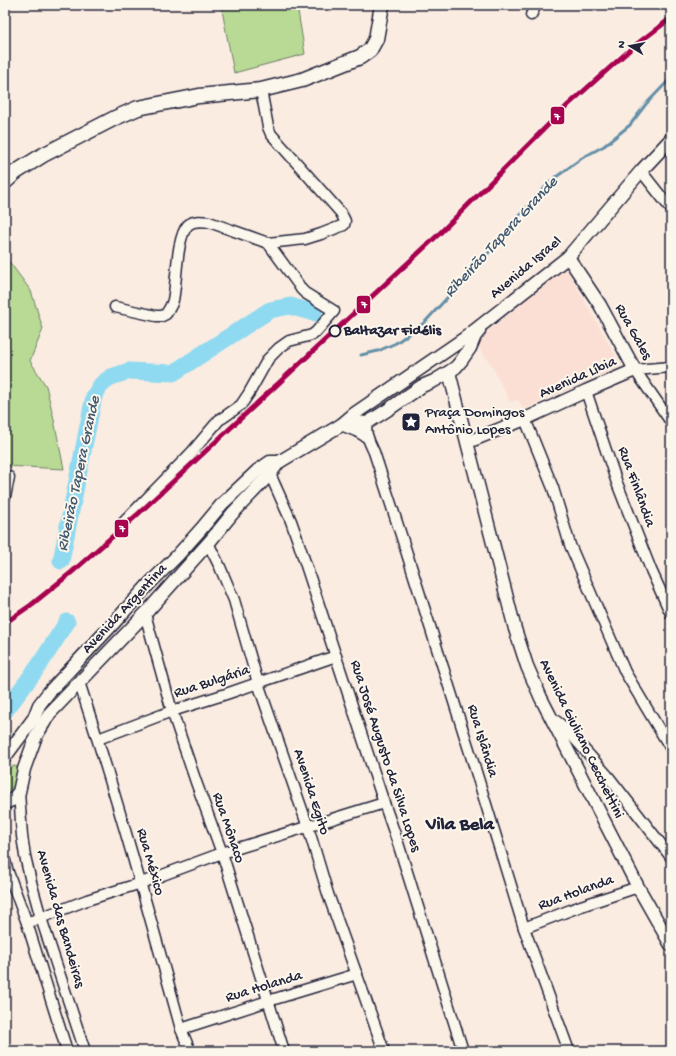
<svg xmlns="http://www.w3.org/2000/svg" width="676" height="1056" font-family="'Gochi Hand',sans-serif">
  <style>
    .built { fill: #fbdfd4 }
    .green { fill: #b8da94; stroke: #6d7e68 }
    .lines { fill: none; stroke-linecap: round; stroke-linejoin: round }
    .stream { stroke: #6490a8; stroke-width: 3 }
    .river { stroke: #90daf1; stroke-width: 17 }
    .minor-casing { stroke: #22223b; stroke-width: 13 }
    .tertiary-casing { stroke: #22223b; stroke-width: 15 }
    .secondary-casing { stroke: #22223b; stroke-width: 17 }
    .minor { stroke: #fbf7ec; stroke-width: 10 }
    .tertiary { stroke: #fbf7ec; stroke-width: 12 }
    .secondary { stroke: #fbf7ec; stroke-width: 14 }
    .rail-1-casing { stroke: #fbf7ec; stroke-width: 8 }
    .rail-1 { stroke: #a8034f; stroke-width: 5 }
    .stop-dot { fill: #fbf7ec; stroke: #22223b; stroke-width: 2 }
    .labels { text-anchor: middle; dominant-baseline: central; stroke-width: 4; stroke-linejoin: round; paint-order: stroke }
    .street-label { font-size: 15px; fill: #22223b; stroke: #fbf7ec }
    .stop-label { font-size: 15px; font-weight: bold; fill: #22223b; stroke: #fbf7ec; text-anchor: start }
    .poi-label { font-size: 15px; fill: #22223b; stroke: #fbf7ec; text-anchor: start }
    .water-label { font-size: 16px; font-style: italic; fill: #435972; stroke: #fbf7ec }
    .district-label { font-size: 19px; font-weight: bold; fill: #22223b; stroke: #fbf7ec }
    .line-badge { stroke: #fbf7ec; stroke-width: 1.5 }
    .badge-label { font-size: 11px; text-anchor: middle; font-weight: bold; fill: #fff }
  </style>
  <rect width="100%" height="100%" fill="#fbece1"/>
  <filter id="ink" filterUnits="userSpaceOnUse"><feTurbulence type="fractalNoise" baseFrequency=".025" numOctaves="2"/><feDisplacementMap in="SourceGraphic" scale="8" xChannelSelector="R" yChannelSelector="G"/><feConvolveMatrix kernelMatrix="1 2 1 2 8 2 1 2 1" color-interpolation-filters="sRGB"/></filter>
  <g filter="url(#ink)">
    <path class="built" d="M 562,269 L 568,271 L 620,364 L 618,368 L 524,409 L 518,400 L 510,402 L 489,361 L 482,353 L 477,341 L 487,331 L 497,324 Z"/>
    <g class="green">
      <path d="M 221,5 L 297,5 L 305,54 L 234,73 Z"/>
      <path d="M 5,256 L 31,291 L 43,329 L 30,361 L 46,386 L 53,415 L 64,469 L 5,466 Z"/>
      <path d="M 15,766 L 17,767 C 18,775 16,789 6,791 C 5,786 6,773 9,769 C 11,766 13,766 15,766 Z"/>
    </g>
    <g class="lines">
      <path class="stream" d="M 361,355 L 378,351 L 396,343 L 424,323 L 491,250 L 517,218 L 552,180 L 582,158 L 604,146 L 630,125 L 646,104 L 671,78"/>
      <g class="river">
        <path d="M 61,561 L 94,396 L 101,385 L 111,377 L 129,371 L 173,373 L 270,310 L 290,306 L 314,313"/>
        <path d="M 5,711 L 38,667 L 67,622"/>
      </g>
      <g class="minor-casing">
        <g id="minor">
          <path d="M 531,15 L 536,5"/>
          <path d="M 261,90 L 268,127 L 271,134 L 341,213 L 345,221 L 344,225 L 321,234 L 305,239 L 268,243"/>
          <path d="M 641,171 L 671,209"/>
          <path d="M 115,307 L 156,316 L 162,316 L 166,314 C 169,309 172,305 173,300 C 177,282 176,237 188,225 C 194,220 202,221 209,222 L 268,243 L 298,284 L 301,289 L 305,293 L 334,311 L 316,332 L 312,335 L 289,341 L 279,348 L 268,359 L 249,393 L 241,405 L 224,417 L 219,420 L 192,452 L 121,525"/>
          <path d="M 671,367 L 635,370 L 671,422"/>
          <path d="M 586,391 L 617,483 L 651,570 L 671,614"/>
          <path d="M 525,419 L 553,488 L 570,545 L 625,672 L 671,749"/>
          <path d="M 367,423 C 364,433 370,443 374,452 L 402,538 L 473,762 L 524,928 L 569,1051"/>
          <path d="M 341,425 L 356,431 L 368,438"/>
          <path d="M 270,474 L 291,521 L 298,541 L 384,803 L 398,843 L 463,1051"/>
          <path d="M 5,497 L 9,477"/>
          <path d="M 208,543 L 220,567 L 234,600 L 258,683 L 308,827 L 328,894 L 384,1051"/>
          <path d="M 145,614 L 172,711 L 196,782 L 222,853 L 284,1051"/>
          <path d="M 79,682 C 117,797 149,913 181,1029 L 190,1051"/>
          <path d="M 551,717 L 565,728 L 608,776 L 671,857"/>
          <path d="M 98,739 L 172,711 L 226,694 L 336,656"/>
          <path d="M 19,792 L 22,836 L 25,856 L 31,882 L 41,918 L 85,1051"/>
          <path d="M 5,861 L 8,872 L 27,923 L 67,1051"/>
          <path d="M 27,923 L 87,900 L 141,883 L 222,853 L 384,803"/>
          <path d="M 524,928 L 581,906 L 638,887"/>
          <path d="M 181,1029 L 268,1001 L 357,974"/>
        </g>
      </g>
      <g class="tertiary-casing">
        <g id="tertiary">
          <path d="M 449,372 L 515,629 L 527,666 L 541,698 L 638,887 L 671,945"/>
          <path d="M 341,425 L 356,422 L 367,423 L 389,409 L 409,395 L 422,386 L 434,381 L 449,372 L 456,367 L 461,361 L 470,348 L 475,336 L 479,331"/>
          <path d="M 468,442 L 525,419 L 586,391 L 635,370 L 600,305 L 568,257"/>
          <path d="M 5,757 L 34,718 L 39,705 L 49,692 L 111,626 L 149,584 L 177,556 L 202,528 L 222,504 L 257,471 L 270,462 L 279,462"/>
          <path d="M 5,803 L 12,800 L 19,792 L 24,769 L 36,736 L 50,713 L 145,614 L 211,540 L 232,514 L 270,474 L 279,462 L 341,425 L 354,414 L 465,338 L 568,257 L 641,171 L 671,139"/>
        </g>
      </g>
      <g class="secondary-casing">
        <path id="secondary" d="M 5,182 L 16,172 L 43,155 L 115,118 L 138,108 L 199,96 L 261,90 L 302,80 L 360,57 L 370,50 L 376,39 L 382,5"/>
      </g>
      <use href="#minor" class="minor"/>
      <use href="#tertiary" class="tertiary"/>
      <use href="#secondary" class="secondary"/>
      <g class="rail-1-casing">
        <path id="rail-1" d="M 5,623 L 31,605 L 72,572 L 137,515 L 439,234 L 568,105 L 633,47 L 671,18"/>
      </g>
      <use href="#rail-1" class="rail-1"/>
    </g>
  </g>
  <defs>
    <g id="sight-square" transform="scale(1)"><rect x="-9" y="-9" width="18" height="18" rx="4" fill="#22223b" stroke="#fbf7ec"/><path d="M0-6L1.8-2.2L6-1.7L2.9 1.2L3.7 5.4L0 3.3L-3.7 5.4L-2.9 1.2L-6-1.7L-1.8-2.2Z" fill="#fff"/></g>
  </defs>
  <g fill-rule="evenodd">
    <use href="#sight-square" x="411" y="422"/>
  </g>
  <circle class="stop-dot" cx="335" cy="331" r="5.5"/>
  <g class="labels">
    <g class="street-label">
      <text transform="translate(526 268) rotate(-40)">Avenida Israel</text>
      <text transform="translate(633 332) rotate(61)">Rua Gales</text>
      <text transform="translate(578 378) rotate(-24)">Avenida Líbia</text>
      <text transform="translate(636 487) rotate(70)">Rua Finlândia</text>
      <text transform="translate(125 609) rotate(-47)">Avenida Argentina</text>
      <text transform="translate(212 682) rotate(-18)">Rua Bulgária</text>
      <text transform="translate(581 739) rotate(64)">Avenida Giuliano Cecchettini</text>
      <text transform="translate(482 741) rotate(73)">Rua Islândia</text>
      <text transform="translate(385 756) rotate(72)">Rua José Augusto da Silva Lopes</text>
      <text transform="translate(311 792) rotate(72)">Avenida Egito</text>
      <text transform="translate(228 828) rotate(71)">Rua Mônaco</text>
      <text transform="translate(150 862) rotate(74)">Rua México</text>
      <text transform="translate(576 893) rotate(-20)">Rua Holanda</text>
      <text transform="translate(60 919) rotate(74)">Avenida das Bandeiras</text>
      <text transform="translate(264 987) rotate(-17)">Rua Holanda</text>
    </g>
    <g class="stop-label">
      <text x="344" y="331">Baltazar Fidélis</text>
    </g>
    <g class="poi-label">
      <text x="425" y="413">Praça Domingos<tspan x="425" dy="17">Antônio Lopes</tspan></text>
    </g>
    <g class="water-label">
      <text transform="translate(502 238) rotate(-47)">Ribeirão Tapera Grande</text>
      <text transform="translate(80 474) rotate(-78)">Ribeirão Tapera Grande</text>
    </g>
    <g class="district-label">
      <text x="460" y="825">Vila Bela</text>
    </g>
  </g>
  <g class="line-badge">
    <rect x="550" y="106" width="15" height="19" rx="4" fill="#a8034f"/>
    <rect x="356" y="295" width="15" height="19" rx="4" fill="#a8034f"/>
    <rect x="114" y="519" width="15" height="19" rx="4" fill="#a8034f"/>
  </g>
  <g class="badge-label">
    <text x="557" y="120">7</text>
    <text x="364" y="308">7</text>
    <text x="122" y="532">7</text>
  </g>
  <rect width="676" height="1056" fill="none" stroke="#fbf7ec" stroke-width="20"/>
  <rect x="10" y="10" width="656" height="1036" fill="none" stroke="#22223b" stroke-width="1.5" filter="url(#ink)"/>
  <g transform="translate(630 46) rotate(280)" stroke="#fbf7ec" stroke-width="3" paint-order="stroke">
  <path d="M0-3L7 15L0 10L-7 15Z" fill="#22223b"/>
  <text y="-6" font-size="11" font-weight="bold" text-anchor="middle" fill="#22223b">N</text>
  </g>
</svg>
